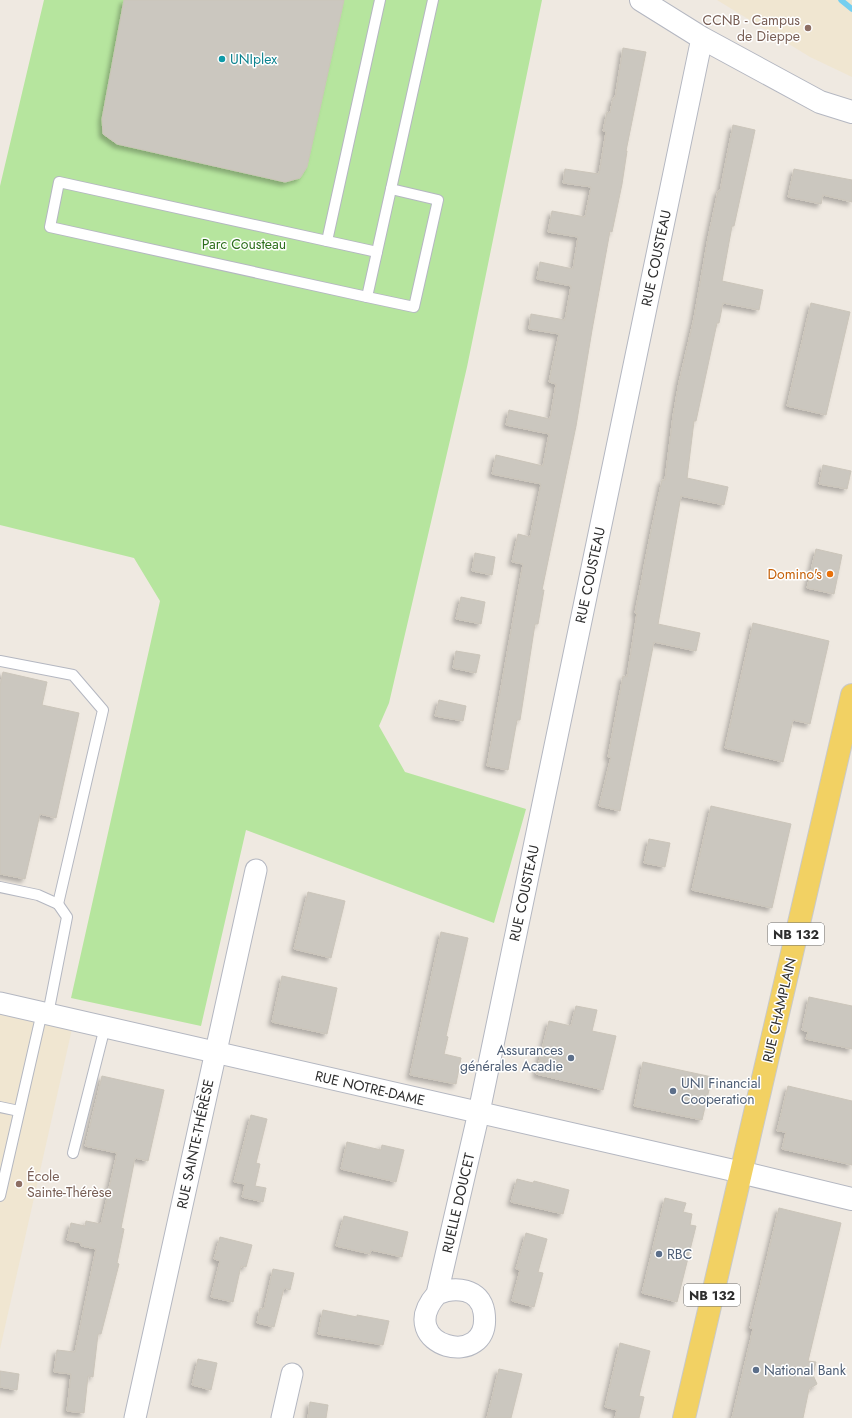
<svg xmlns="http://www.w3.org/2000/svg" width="852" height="1418" font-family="Jost,sans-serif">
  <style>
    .education { fill: #f0e6d1 }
    .green { fill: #b6e59e }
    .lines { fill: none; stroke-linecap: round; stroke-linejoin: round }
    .stream { stroke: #75cff0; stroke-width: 5.5 }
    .building { fill: #cbc7bf; stroke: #cbc5ba; filter: url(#shadow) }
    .service-casing { stroke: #b4b7c1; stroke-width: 12 }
    .minor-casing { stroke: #b4b7c1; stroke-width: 23 }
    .tertiary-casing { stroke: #b4b7c1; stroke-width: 24 }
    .primary-casing { stroke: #c9c9c9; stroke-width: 24 }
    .service { stroke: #fff; stroke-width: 10 }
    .minor { stroke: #fff; stroke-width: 21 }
    .tertiary { stroke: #fff; stroke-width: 22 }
    .primary { stroke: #f2d163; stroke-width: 22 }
    .education-dot { fill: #8d6e63; stroke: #fff; stroke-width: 1.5 }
    .culture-dot { fill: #0f9aa8; stroke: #fff; stroke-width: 1.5 }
    .food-dot { fill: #e8710a; stroke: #fff; stroke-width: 1.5 }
    .service-dot { fill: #5c6f8a; stroke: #fff; stroke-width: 1.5 }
    .labels { text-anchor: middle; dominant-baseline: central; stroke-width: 3; stroke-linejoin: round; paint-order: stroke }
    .shield { fill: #fff; stroke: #6d6d6d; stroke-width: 1 }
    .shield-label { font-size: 13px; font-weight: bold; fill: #2e2e2e }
    .education-label { font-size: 14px; fill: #785e54; stroke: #fff; text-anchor: end }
    .culture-label { font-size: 14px; fill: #0d838f; stroke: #fff; text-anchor: start }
    .park-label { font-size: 14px; fill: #2c6e1b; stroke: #fff }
    .street-label { font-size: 14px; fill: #2e2e2e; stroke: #fff }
    .food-label { font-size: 14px; fill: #c56008; stroke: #fff; text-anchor: end }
    .service-label { font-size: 14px; fill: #4e5e75; stroke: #fff; text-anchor: start }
  </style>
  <defs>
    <filter id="shadow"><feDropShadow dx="-3.5" dy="3.5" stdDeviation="2" flood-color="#0004"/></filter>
  </defs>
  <rect width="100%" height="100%" fill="#efe9e1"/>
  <g class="education">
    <path d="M 717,0 L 852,0 L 852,77 L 810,57 Z"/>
    <path d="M 0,1003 L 74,1020 L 0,1349 Z"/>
  </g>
  <path class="green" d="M 44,0 L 542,0 L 467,367 L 389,703 L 379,726 L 405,772 L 526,809 L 494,923 L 246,830 L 201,1026 L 71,998 L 160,601 L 134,558 L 0,525 L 0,186 Z"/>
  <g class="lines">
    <path class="stream" d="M 841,0 L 852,9"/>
  </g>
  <g class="building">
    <path d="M 124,0 L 344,0 L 307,167 L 300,178 L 285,182 L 117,144 L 103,134 L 102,119 Z"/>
    <path d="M 623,48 L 646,52 L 626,151 L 627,151 L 622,184 L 612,232 L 610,231 L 592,330 L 576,426 L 542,590 L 544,590 L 538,624 L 535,624 L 520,720 L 517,720 L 508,770 L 487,766 L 523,564 L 512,562 L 518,534 L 530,537 L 541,484 L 492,474 L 496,455 L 543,466 L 549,434 L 506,425 L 509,410 L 550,419 L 556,384 L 549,382 L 559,334 L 529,329 L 531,314 L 565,320 L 571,286 L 537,279 L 540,262 L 573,269 L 578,237 L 548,232 L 552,211 L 585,217 L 591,187 L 563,183 L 565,169 L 599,174 L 606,132 L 603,131 L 607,112 L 610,113 L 613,98 L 615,98 Z"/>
    <path d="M 733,125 L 755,130 L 734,226 L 732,226 L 722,281 L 763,290 L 759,310 L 723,303 L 719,323 L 717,323 L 696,421 L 694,421 L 687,478 L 728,487 L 724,505 L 681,496 L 658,624 L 700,633 L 696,651 L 654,642 L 620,811 L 599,806 L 611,757 L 608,757 L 623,676 L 627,677 L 637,613 L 635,613 L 650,536 L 662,480 L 665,480 L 673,416 L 679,382 L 694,318 L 708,238 L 718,191 L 720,191 Z"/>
    <path d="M 794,169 L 852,180 L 852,202 L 823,195 L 821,204 L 788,197 Z"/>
    <path d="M 811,303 L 850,312 L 826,415 L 787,406 Z"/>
    <path d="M 823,465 L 851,471 L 847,489 L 819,484 Z"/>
    <path d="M 816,549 L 842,555 L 834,594 L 807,588 Z"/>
    <path d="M 475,553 L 495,557 L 492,575 L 472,571 Z"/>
    <path d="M 461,597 L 485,602 L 481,624 L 456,619 Z"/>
    <path d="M 753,623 L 829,641 L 810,724 L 793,720 L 783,762 L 725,748 Z"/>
    <path d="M 456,651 L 480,655 L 476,673 L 453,668 Z"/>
    <path d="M 3,672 L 47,682 L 42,705 L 79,713 L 56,818 L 40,814 L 25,879 L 0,874 L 0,686 Z"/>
    <path d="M 439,700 L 466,706 L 463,721 L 435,716 Z"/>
    <path d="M 711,806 L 791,824 L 772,908 L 692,890 Z"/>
    <path d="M 649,839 L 670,843 L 665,867 L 644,863 Z"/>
    <path d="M 308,892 L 345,901 L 331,958 L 294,949 Z"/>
    <path d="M 441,932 L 468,938 L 446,1036 L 448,1037 L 444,1054 L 461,1058 L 456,1084 L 410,1075 Z"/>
    <path d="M 282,976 L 337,988 L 327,1034 L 272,1022 Z"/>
    <path d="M 809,997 L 852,1006 L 852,1049 L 806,1039 L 808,1032 L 802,1030 Z"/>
    <path d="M 576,1006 L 597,1010 L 592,1031 L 616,1036 L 603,1090 L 536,1074 L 549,1021 L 571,1026 Z"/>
    <path d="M 643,1062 L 712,1077 L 702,1120 L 634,1106 Z"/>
    <path d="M 102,1076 L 164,1090 L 148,1161 L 135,1158 L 121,1228 L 124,1229 L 117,1263 L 119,1264 L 101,1334 L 98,1334 L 93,1377 L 88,1376 L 84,1413 L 67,1411 L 71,1374 L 54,1372 L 57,1350 L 75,1352 L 96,1249 L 81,1246 L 81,1243 L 67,1240 L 71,1223 L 85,1226 L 86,1221 L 101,1224 L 117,1153 L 85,1146 Z"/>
    <path d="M 788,1086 L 852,1101 L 852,1165 L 782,1149 L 786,1132 L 777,1131 Z"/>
    <path d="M 251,1115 L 267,1119 L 256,1163 L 260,1164 L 255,1186 L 266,1188 L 263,1202 L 242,1197 L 245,1184 L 234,1182 Z"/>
    <path d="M 347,1142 L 381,1150 L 382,1145 L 404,1150 L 396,1182 L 341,1169 Z"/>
    <path d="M 517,1179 L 533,1183 L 534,1181 L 569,1190 L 563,1214 L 511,1202 Z"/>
    <path d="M 665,1198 L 686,1203 L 683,1212 L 692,1214 L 690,1225 L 696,1226 L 677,1302 L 642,1293 Z"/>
    <path d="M 779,1208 L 841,1223 L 808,1361 L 816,1362 L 813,1375 L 817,1384 L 809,1389 L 803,1418 L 732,1418 L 753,1329 L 750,1328 Z"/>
    <path d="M 344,1216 L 408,1232 L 402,1257 L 371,1250 L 370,1254 L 336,1246 Z"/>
    <path d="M 526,1233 L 547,1239 L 538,1272 L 543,1273 L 534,1307 L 512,1301 L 520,1270 L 516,1269 Z"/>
    <path d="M 220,1237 L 252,1245 L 246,1267 L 241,1266 L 233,1302 L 211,1297 L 220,1261 L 214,1259 Z"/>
    <path d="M 273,1269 L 294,1273 L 290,1290 L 284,1288 L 274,1327 L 257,1323 L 260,1308 L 264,1309 Z"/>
    <path d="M 323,1310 L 357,1317 L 357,1315 L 389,1321 L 383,1345 L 318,1334 Z"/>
    <path d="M 620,1343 L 650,1351 L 639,1396 L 644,1397 L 639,1418 L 615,1418 L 617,1410 L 605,1407 Z"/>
    <path d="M 198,1359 L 217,1363 L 211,1390 L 192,1385 Z"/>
    <path d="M 499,1369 L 522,1374 L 511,1418 L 487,1418 Z"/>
    <path d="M 0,1371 L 19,1374 L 17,1390 L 0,1387 Z"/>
    <path d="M 310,1402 L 328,1405 L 326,1418 L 308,1418 Z"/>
  </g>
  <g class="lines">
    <g class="service-casing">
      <g id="service">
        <path d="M 380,0 L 327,241 L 59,182 L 50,227 L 367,297 L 433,0"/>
        <path d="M 327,241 L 377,252"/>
        <path d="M 367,297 L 414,307 L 438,200 L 391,189"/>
        <path d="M 0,661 L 73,675 L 103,710 L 58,904"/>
        <path d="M 0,887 L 38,895 L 58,904 L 67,917 L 48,1014"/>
        <path d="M 0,1107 L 19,1111"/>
        <path d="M 73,1153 L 105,1027"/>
        <path d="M 0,1196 L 42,1012"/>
      </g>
    </g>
    <g class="minor-casing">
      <g id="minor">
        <path d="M 0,1003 L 740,1172"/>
        <path d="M 437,1294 C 455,1286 480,1288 484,1312 C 493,1373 391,1346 437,1294 L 479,1112 L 702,38"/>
        <path d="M 135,1418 L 256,870"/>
        <path d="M 282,1418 L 292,1374"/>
      </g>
    </g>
    <g class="tertiary-casing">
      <g id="tertiary">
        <path d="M 641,0 L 702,38 L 820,102 L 852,112"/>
        <path d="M 740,1172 L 852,1199"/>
      </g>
    </g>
    <g class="primary-casing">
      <path id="primary" d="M 684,1418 L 852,695"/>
    </g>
    <use href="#service" class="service"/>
    <use href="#minor" class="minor"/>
    <use href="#tertiary" class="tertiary"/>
    <use href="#primary" class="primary"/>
  </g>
  <g class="education-dot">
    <circle cx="808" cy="28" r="4"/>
    <circle cx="19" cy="1184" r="4"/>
  </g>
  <circle class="culture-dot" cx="222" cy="59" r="4"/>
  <circle class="food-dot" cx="830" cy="574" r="4"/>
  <g class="service-dot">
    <circle cx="571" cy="1058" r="4"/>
    <circle cx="673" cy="1091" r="4"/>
    <circle cx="659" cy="1254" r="4"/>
    <circle cx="756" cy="1370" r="4"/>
  </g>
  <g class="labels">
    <g class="shield">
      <rect x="768" y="923" width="56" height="22" rx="3"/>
      <rect x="684" y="1284" width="56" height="22" rx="3"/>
    </g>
    <g class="shield-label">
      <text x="796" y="934">NB 132</text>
      <text x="712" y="1295">NB 132</text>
    </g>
    <g class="education-label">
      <text x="800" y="20">CCNB - Campus<tspan x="800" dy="16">de Dieppe</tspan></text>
      <text x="27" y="1176" text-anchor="start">École<tspan x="27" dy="16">Sainte-Thérèse</tspan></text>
    </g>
    <g class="culture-label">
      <text x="230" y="59">UNIplex</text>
    </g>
    <g class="park-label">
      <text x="244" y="244">Parc Cousteau</text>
    </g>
    <g class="street-label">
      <text transform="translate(656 258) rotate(-78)">RUE COUSTEAU</text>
      <text transform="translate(590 575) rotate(-78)">RUE COUSTEAU</text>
      <text transform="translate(524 893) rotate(-78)">RUE COUSTEAU</text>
      <text transform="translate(779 1010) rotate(-77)">RUE CHAMPLAIN</text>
      <text transform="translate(370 1088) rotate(13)">RUE NOTRE-DAME</text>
      <text transform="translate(195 1144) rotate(-78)">RUE SAINTE-THÉRÈSE</text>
      <text transform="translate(458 1203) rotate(-77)">RUELLE DOUCET</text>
    </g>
    <g class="food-label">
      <text x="822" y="574">Domino's</text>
    </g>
    <g class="service-label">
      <text x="563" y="1050" text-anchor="end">Assurances<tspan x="563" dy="16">générales Acadie</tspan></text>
      <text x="681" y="1083">UNI Financial<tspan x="681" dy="16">Cooperation</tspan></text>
      <text x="667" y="1254">RBC</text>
      <text x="764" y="1370">National Bank</text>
    </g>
  </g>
</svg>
